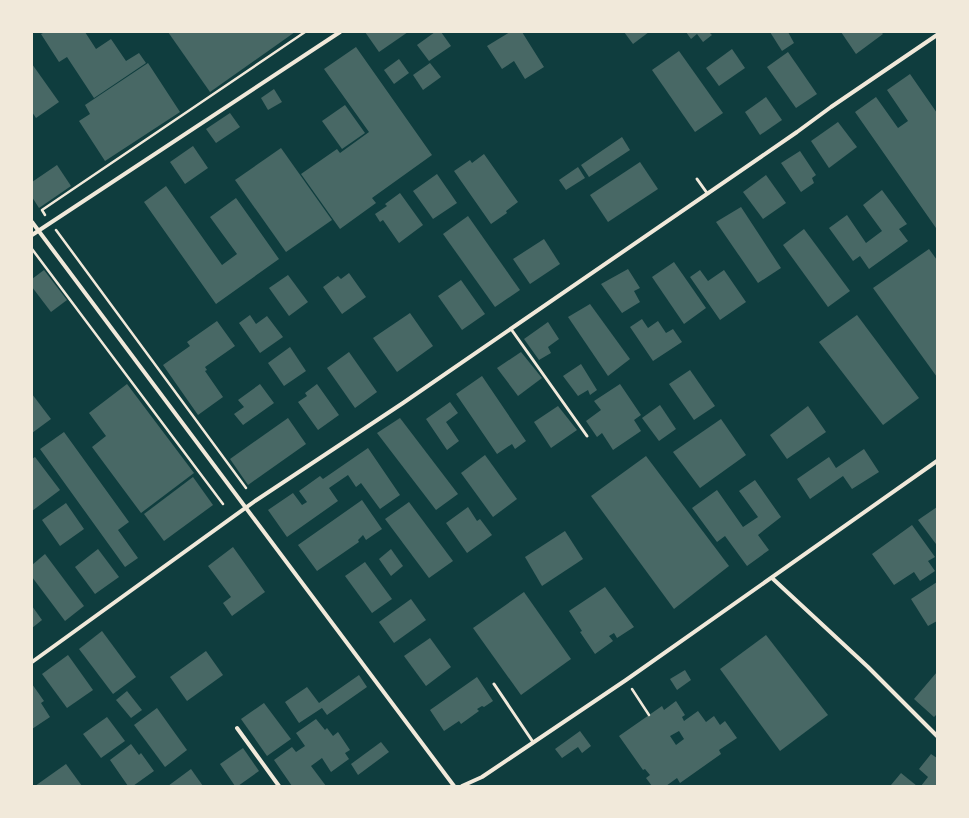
<svg xmlns="http://www.w3.org/2000/svg" width="969" height="818" font-family="Poppins,sans-serif">
<style>
.building{fill:#486865;fill-rule:evenodd}
.lines{fill:none;stroke-linecap:round;stroke-linejoin:round}
.path{stroke:#f1e9da;stroke-width:2.5}
.service{stroke:#f1e9da;stroke-width:3}
.minor{stroke:#f1e9da;stroke-width:4}
</style>
<rect width="100%" height="100%" fill="#0f3d3e"/>
<g class="building">
<polygon points="45,32 85,32 96,49 111,39 126,61 139,53 146,63 94,98 67,57 59,62 41,34"/>
<polygon points="168,32 295,32 210,92"/>
<polygon points="365,32 408,32 379,52"/>
<polygon points="435,32 441,32 451,46 429,61 417,45"/>
<polygon points="510,32 522,32 544,67 525,79 514,61 502,69 487,46"/>
<polygon points="624,32 649,32 633,44"/>
<polygon points="686,32 709,32 712,35 703,42 697,34 691,39"/>
<polygon points="770,32 788,32 794,43 782,51"/>
<polygon points="841,32 881,32 883,34 856,54"/>
<polygon points="356,47 432,155 372,198 376,203 340,229 301,174 337,149 340,153 369,132 324,69"/>
<polygon points="732,49 745,68 719,86 706,68"/>
<polygon points="679,51 723,113 695,132 652,70"/>
<polygon points="788,52 817,94 796,108 767,67"/>
<polygon points="399,59 409,73 394,84 384,70"/>
<polygon points="148,63 180,112 105,161 79,121 90,114 85,105"/>
<polygon points="430,63 441,77 423,90 413,75"/>
<polygon points="32,64 59,102 36,118 32,112"/>
<polygon points="910,74 937,113 937,228 936,228 855,112 876,97 898,128 908,121 887,90"/>
<polygon points="274,89 282,102 268,110 261,98"/>
<polygon points="766,97 782,120 760,135 745,112"/>
<polygon points="345,105 365,133 342,149 322,121"/>
<polygon points="230,113 240,127 216,143 206,129"/>
<polygon points="838,122 857,147 829,168 811,141"/>
<polygon points="622,137 630,150 589,177 581,165"/>
<polygon points="193,146 208,168 185,184 170,162"/>
<polygon points="281,148 332,220 286,252 235,180"/>
<polygon points="800,151 816,175 812,178 814,183 801,192 781,163"/>
<polygon points="484,154 518,202 506,211 507,213 491,224 454,171 470,160 472,163"/>
<polygon points="640,162 658,189 608,222 590,195"/>
<polygon points="57,165 71,186 39,208 32,197 32,182"/>
<polygon points="578,167 585,178 566,190 559,180"/>
<polygon points="437,174 457,203 433,219 413,191"/>
<polygon points="766,175 786,203 763,219 743,192"/>
<polygon points="166,186 222,265 237,254 210,217 236,198 279,259 216,304 144,202"/>
<polygon points="882,190 907,224 899,229 908,241 869,269 860,256 853,261 829,228 847,215 866,243 882,231 863,205"/>
<polygon points="400,193 423,225 399,243 383,220 380,222 375,214 387,206 385,204"/>
<polygon points="741,207 781,268 758,283 716,222"/>
<polygon points="468,216 520,290 495,307 443,234"/>
<polygon points="804,229 850,291 828,307 783,245"/>
<polygon points="544,239 560,264 530,284 513,259"/>
<polygon points="929,249 937,260 937,377 873,288"/>
<polygon points="674,262 706,308 684,324 652,277"/>
<polygon points="628,269 640,288 634,291 640,302 622,313 601,284"/>
<polygon points="44,270 67,300 51,312 32,287 32,279"/>
<polygon points="700,270 708,281 724,270 746,302 720,320 690,277"/>
<polygon points="349,273 366,297 342,314 323,287 338,276 341,279"/>
<polygon points="288,275 308,302 289,316 269,288"/>
<polygon points="461,280 485,314 462,330 438,296"/>
<polygon points="590,304 630,359 608,376 568,317"/>
<polygon points="410,313 433,346 397,372 373,338"/>
<polygon points="250,315 256,324 267,316 283,337 260,353 239,323"/>
<polygon points="857,315 919,398 883,425 819,342"/>
<polygon points="642,319 648,328 658,321 666,333 673,329 682,342 653,361 630,327"/>
<polygon points="217,321 235,346 205,367 207,370 205,371 223,397 198,415 163,365 190,346 187,342"/>
<polygon points="548,322 559,339 548,347 551,353 539,360 524,339"/>
<polygon points="290,347 306,371 284,386 268,363"/>
<polygon points="349,352 377,392 355,408 327,368"/>
<polygon points="521,352 542,378 518,396 497,368"/>
<polygon points="581,364 597,390 590,395 588,390 578,396 563,376"/>
<polygon points="690,370 715,406 694,420 669,384"/>
<polygon points="482,376 526,441 515,449 512,444 497,454 456,394"/>
<polygon points="127,384 194,473 141,513 92,447 106,436 89,413"/>
<polygon points="260,384 274,403 243,425 234,414 244,407 238,400"/>
<polygon points="317,384 339,415 318,430 298,402 307,396 305,393"/>
<polygon points="620,384 641,415 634,420 641,431 613,450 602,433 597,437 586,421 601,410 594,401"/>
<polygon points="32,394 51,419 32,433"/>
<polygon points="450,402 458,413 446,422 459,441 447,450 426,419"/>
<polygon points="660,405 676,429 659,441 642,418"/>
<polygon points="558,406 577,430 551,448 534,422"/>
<polygon points="808,406 826,432 787,459 770,435"/>
<polygon points="288,418 306,444 248,485 230,459"/>
<polygon points="400,418 458,494 436,510 377,433"/>
<polygon points="721,419 746,455 700,488 673,452"/>
<polygon points="64,432 129,522 118,530 138,558 125,567 40,449"/>
<polygon points="368,448 400,495 380,509 361,483 356,487 348,475 329,488 338,501 287,537 268,510 293,493 302,505 307,502 299,491 320,476 323,479"/>
<polygon points="864,449 879,472 852,489 843,476 810,499 797,479 829,457 836,468"/>
<polygon points="485,455 517,499 493,517 461,473"/>
<polygon points="646,456 729,566 674,609 591,496"/>
<polygon points="35,457 60,490 32,511 32,459"/>
<polygon points="193,477 213,505 164,541 144,514"/>
<polygon points="755,480 781,517 758,535 769,550 747,566 725,536 717,542 692,508 717,490 743,527 758,517 739,491"/>
<polygon points="362,500 382,529 366,540 363,535 358,540 359,542 317,571 298,545"/>
<polygon points="409,502 453,561 429,578 385,519"/>
<polygon points="66,503 84,529 60,546 42,520"/>
<polygon points="468,507 477,521 480,519 492,535 467,553 446,523"/>
<polygon points="937,507 937,543 936,544 918,520"/>
<polygon points="912,525 935,557 928,561 935,571 920,581 914,572 894,585 872,554"/>
<polygon points="565,531 583,559 542,586 525,557"/>
<polygon points="233,547 265,592 232,616 223,603 231,597 208,566"/>
<polygon points="98,549 119,577 95,594 75,567"/>
<polygon points="391,549 403,566 391,576 379,559"/>
<polygon points="45,554 84,606 65,621 32,577 32,565"/>
<polygon points="365,562 392,599 372,613 345,576"/>
<polygon points="937,582 937,621 928,626 911,599"/>
<polygon points="605,587 634,627 617,638 614,633 609,636 613,641 595,654 580,632 582,631 569,611"/>
<polygon points="524,592 571,659 521,695 473,628"/>
<polygon points="411,599 426,620 394,643 379,622"/>
<polygon points="32,606 42,620 32,628"/>
<polygon points="102,631 136,677 113,694 79,649"/>
<polygon points="766,635 828,715 780,751 720,669"/>
<polygon points="430,638 451,667 426,686 404,656"/>
<polygon points="206,651 223,675 187,701 170,677"/>
<polygon points="68,655 93,690 67,708 42,674"/>
<polygon points="685,670 691,680 677,690 670,679"/>
<polygon points="937,672 937,714 934,717 914,699"/>
<polygon points="359,675 367,687 327,715 322,708 299,723 285,702 307,687 319,703"/>
<polygon points="477,677 493,701 484,707 482,706 477,709 479,711 461,724 459,721 444,731 430,710"/>
<polygon points="32,684 44,701 41,703 50,717 32,729"/>
<polygon points="127,691 142,710 131,718 116,700"/>
<path d="M676,701l9,14 -3,2 2,4 14,-10 8,11 8,-6 6,9 5,-4 12,17 -18,12 2,4 -41,29 -3,-5 -11,8h-14l-6,-8 4,-3 -5,-6 -2,1 -24,-34 43,-30 2,4zM679,731l5,8 -8,6 -6,-9z"/>
<polygon points="264,703 291,739 267,756 241,719"/>
<polygon points="157,708 187,750 165,767 134,725"/>
<polygon points="107,717 125,741 101,758 83,734"/>
<polygon points="316,719 325,730 327,728 333,736 338,732 350,750 345,753 349,759 331,772 322,758 311,766 326,786 292,786 274,760 292,747 296,752 305,746 296,733"/>
<polygon points="580,731 591,746 582,753 578,747 562,758 555,749"/>
<polygon points="381,742 389,752 358,775 351,764"/>
<polygon points="131,744 139,755 141,753 154,771 133,786 128,786 110,760"/>
<polygon points="243,748 259,771 238,786 235,786 220,764"/>
<polygon points="931,754 937,758 937,786 921,786 928,777 919,769"/>
<polygon points="66,764 82,786 35,786"/>
<polygon points="191,769 203,786 168,786"/>
<polygon points="901,773 917,786 892,786 891,785"/>
</g>
<g class="lines">
<g class="path">
<polyline points="45,215 42,210 305,32"/>
<polyline points="56,230 246,488"/>
<polyline points="32,249 223,504"/>
<polyline points="632,689 649,715"/>
</g>
<g class="service">
<polyline points="697,179 707,193"/>
<polyline points="511,329 587,436"/>
<polyline points="494,684 533,742"/>
</g>
<g class="minor">
<polyline points="32,222 454,786"/>
<polyline points="32,235 340,32"/>
<polyline points="772,578 868,667 937,736"/>
<polyline points="32,662 255,501 403,403 797,132 831,107 937,35"/>
<polyline points="237,728 279,786"/>
<polyline points="462,786 482,777 626,680 937,461"/>
</g>
</g>
<rect width="969" height="818" fill="none" stroke="#f1e9da" stroke-width="66"/>
</svg>
